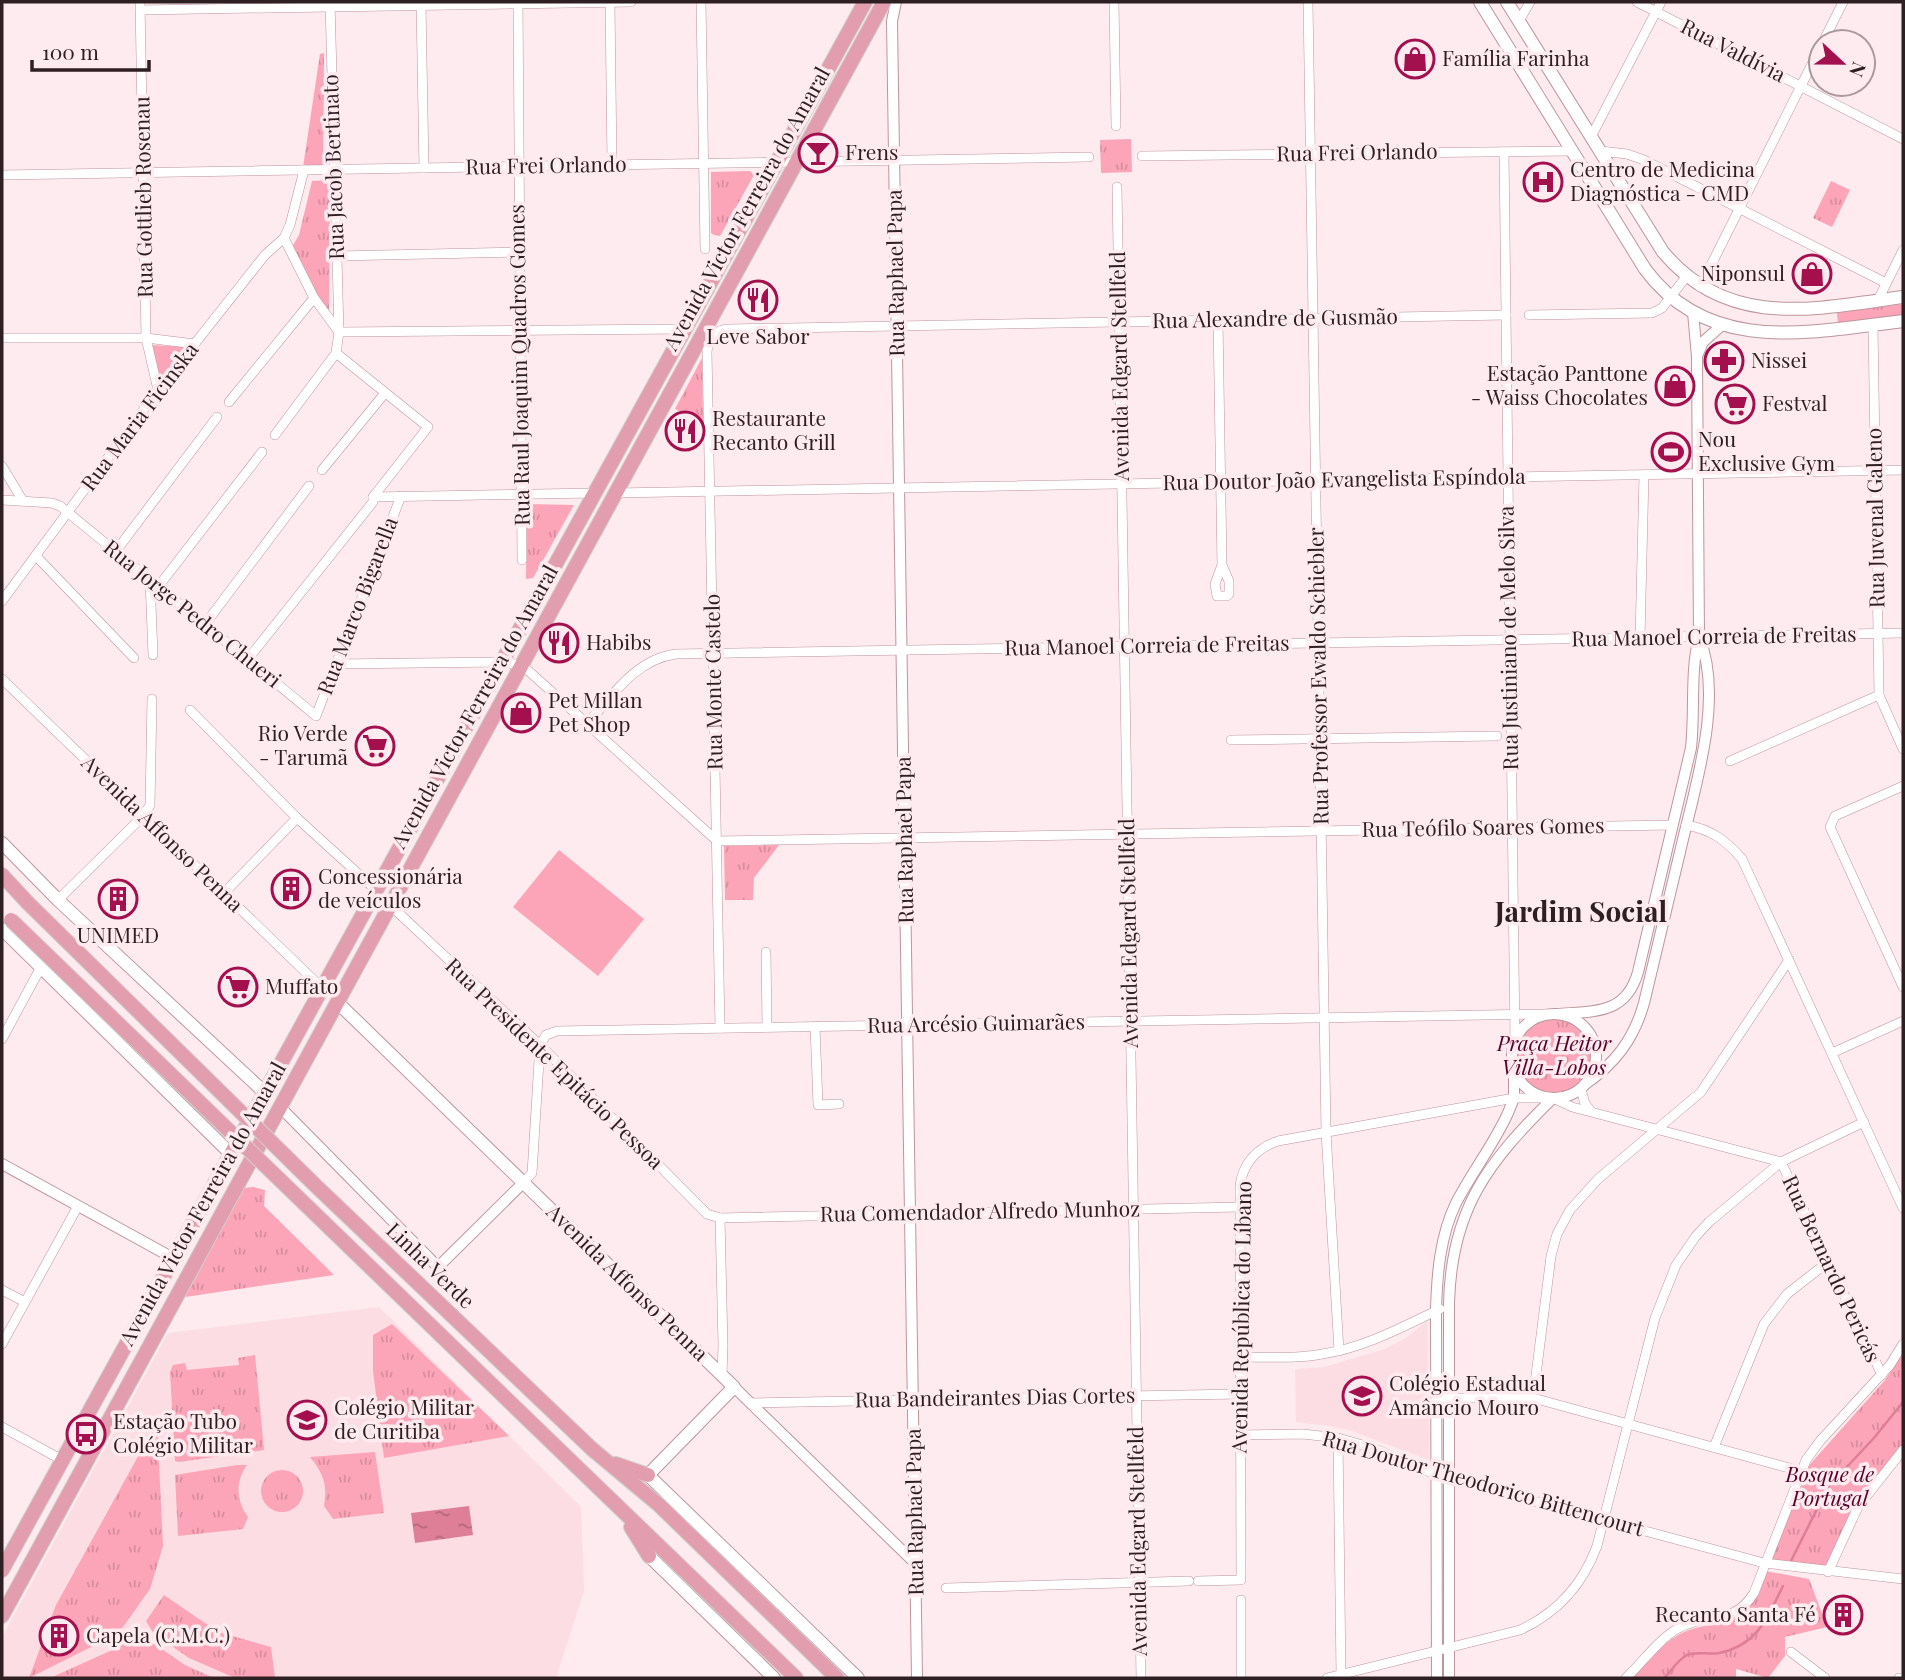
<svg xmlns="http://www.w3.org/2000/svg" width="1905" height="1680" font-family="'Playfair Display',serif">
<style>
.built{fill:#fcdde3}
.grass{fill:url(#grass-tufts)}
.pitch{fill:#fca4b8}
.water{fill:url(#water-ripples)}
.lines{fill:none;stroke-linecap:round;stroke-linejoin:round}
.stream{stroke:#df7f97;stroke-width:2.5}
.minor-casing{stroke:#bd959d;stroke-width:10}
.tertiary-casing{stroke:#bd959d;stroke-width:12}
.secondary-casing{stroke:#bd959d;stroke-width:14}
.trunk-casing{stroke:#d1cece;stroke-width:16}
.minor{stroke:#fff;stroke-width:9}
.tertiary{stroke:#fff;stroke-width:10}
.secondary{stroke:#fff;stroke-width:12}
.trunk{stroke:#e29eae;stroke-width:14}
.trunk-bridge-casing{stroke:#d1cece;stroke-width:16;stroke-linecap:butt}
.trunk-bridge{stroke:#e29eae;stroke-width:14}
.labels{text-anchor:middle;stroke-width:7;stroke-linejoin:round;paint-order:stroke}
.street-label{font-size:21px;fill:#2e1f22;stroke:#fdebef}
.poi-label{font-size:21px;fill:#2e1f22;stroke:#fdebef;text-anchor:start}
.park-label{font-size:21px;font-style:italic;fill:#5a0127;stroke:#fdebef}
.district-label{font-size:28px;font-weight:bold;fill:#2e1f22;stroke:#fdebef}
</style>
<defs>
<pattern id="grass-tufts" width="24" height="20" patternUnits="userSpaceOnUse" patternTransform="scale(1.75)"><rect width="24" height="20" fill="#fca4b8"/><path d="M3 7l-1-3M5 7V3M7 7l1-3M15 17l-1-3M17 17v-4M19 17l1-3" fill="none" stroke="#d88d9e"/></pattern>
<pattern id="water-ripples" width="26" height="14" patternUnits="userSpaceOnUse" patternTransform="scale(1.75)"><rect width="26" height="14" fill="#df7f97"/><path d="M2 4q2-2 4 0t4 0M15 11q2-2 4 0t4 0" fill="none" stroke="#b5677b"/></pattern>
</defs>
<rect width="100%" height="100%" fill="#fdebef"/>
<g class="built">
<polygon points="379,1307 581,1507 584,1591 556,1678 2,1678 2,1637 168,1333"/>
<polygon points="1427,1321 1429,1460 1349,1430 1330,1426 1296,1422 1295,1369 1324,1367 1385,1349 1406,1338"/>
</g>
<g class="grass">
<polygon points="324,53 323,167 303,167 320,54"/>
<polygon points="1131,139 1132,172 1101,173 1100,140"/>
<polygon points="750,171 754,175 720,236 714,235 711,233 711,172"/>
<polygon points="330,180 329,310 325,312 292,247 299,235 312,181"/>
<polygon points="1831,181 1850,190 1832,227 1813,218"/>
<polygon points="1903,304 1903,315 1838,324 1837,313"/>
<polygon points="151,345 186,347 161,380"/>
<polygon points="702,358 703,422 675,409"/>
<polygon points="527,504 574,505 533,578 526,579"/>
<polygon points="779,845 754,878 753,900 725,900 724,846"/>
<circle cx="1554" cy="1056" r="38"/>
<polygon points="253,1187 265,1190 264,1206 334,1275 185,1297 243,1188"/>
<polygon points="392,1324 509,1436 384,1458 373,1371 373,1335"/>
<polygon points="1903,1353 1903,1445 1857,1500 1825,1569 1769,1559 1804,1471 1885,1380"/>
<polygon points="255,1355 264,1450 179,1462 175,1461 170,1372 173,1365 185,1363 187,1370 239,1365 238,1358"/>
<polygon points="157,1422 163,1546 150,1589 123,1627 97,1644 29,1678 56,1605"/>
<path d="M375,1452l9,61 -51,6 -9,-13c4,-21 -1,-33 -14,-49z"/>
<path d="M237,1465h10c-12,17 -11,35 1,52l-5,12 -65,7 -3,-61z"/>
<circle cx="282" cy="1491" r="21"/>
<path d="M1765,1571l44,8 18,48 -42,10v19l-17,22 -32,-9v9h-104c15,-15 29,-34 48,-44 11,-6 24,-8 36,-10 29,-5 38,-28 49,-53z"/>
<polygon points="164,1595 218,1632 271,1647 275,1678 235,1678 189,1658 154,1634 146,1621"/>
<polygon points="137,1632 185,1665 214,1678 50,1678 110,1651"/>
</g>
<polygon class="pitch" points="559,850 644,919 598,976 513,907"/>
<polygon class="water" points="469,1506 473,1535 415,1543 411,1513"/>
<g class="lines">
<g class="stream">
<polyline points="1790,1563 1828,1487 1874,1438 1903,1402"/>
<path d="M1664,1678c8,-7 13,-18 23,-23 9,-4 22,0 32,-2 39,-8 48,-35 64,-67"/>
</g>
<defs>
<g id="minor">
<polyline points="140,2 146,338 158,390"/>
<polyline points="330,2 339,332 685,329"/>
<polyline points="518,2 522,560"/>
<polyline points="610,2 612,165"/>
<polyline points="701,2 705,249"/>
<polyline points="1114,2 1116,126"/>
<polyline points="1308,2 1326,1132 1339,1351"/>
<polyline points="1637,2 1903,139"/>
<polyline points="421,5 424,168"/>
<polyline points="141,10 631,2"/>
<polyline points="1519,21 1530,2"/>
<polyline points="1823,42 1843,2"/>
<polyline points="1591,137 1661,2"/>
<polyline points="1600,151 1627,154 1644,160 1886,283"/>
<polyline points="1504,152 1515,1041"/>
<polyline points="1142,156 1572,151"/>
<polyline points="2,175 1089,157"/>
<polyline points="1117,187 1141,1678"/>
<polyline points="337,256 519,252"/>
<polyline points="1700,287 1821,46"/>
<polyline points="1878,300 1903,250"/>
<polyline points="1529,315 1652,313 1662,308 1686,277"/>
<polyline points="1218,320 1222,565 1229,581 1229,594 1227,596 1217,596 1215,584 1222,565"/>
<polyline points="1873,325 1879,695 1903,749"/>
<polyline points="2,338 146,338 195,344"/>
<polyline points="229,402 314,298"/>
<polyline points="275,435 336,353"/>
<polyline points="2,466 23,501"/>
<polyline points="322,470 385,393"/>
<polyline points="616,493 1903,470"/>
<polyline points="373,497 594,493"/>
<path d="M2,500l50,3 8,3c85,70 171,139 256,210l85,-220"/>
<polyline points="116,551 217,417"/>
<polyline points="36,556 134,658"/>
<polyline points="150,580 153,655"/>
<polyline points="158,587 262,452"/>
<polyline points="2,601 158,390 265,255 284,238"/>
<polyline points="206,623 309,486"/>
<polyline points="1640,638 1644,475"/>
<polyline points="248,659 373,502 373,497 428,427 336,353 339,332 314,298 284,238 290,225 304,170"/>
<polyline points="335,664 501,662 522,665 717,841 1672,825"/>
<polyline points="2,679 322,988"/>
<polyline points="190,710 297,818 376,890"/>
<path d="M587,724c25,-28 49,-65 89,-70l1227,-21"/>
<polyline points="1231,740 1497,736"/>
<polyline points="1730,761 1879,695"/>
<polyline points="1903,786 1835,816 1830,827 1903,987"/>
<path d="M1686,825c24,4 40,15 56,34l161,349"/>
<polyline points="223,894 297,818"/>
<polyline points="58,900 143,816 150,805 152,699"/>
<polyline points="390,905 540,1045 707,1214 720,1218 1240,1207"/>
<polyline points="766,952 767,1027"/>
<polyline points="815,1026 818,1105 839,1104"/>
<path d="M720,1028l-13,-676c1,-14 8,-22 22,-23l777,-14"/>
<polyline points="2,1039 41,967"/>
<polyline points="1832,1053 1903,1021"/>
<polyline points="1581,1089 1585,1104 1590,1110"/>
<polyline points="523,1183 532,1173 540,1045 546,1035 557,1031 1546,1014"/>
<polyline points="720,1218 723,1346 722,1375"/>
<polyline points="2,1290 25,1302"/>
<polyline points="2,1344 78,1206"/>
<path d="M1240,1357c28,0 56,2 82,-3 42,-6 80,-27 118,-45"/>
<polyline points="1535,1383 1551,1256 1557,1234 1570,1210 1598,1179 1701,1092 1789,960"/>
<polyline points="1437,1398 1533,1398 1800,1471"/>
<polyline points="750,1403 1240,1394"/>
<polyline points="2,1427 62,1460"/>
<polyline points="1240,1435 1303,1434 1338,1438 1373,1448 1437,1475 1764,1563 1903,1579"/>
<polyline points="1338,1438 1341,1675"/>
<polyline points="1714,1447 1764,1324 1787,1294 1828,1262"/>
<polyline points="1828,1572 1858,1507 1903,1450"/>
<path d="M1198,1581l43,-1 -1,-394c3,-23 17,-38 38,-45l236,-43h39l19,9 209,55 101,213"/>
<polyline points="946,1588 1189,1581"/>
<polyline points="1241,1600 1241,1678"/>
<polyline points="1791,1652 1825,1678"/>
<path d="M1327,1678l193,-48c37,-17 63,-46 77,-84l58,-228 21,-53 20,-29 13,-14 72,-60 83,-40"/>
<path d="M1626,1678c17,-16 31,-37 51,-49 29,-17 56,-2 77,-36l52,-133 14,-19 70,-76 13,-21"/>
<polyline points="1899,1678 1903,1678"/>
</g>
<g id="tertiary">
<polyline points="896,2 892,21 917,1678"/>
<polyline points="1698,354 1703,342 1722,325"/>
<path d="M1557,1014c37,-3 69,1 81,-42l53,-224c4,-36 -1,-78 8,-111l-2,-280 -4,-45"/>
<circle cx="1554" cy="1056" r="42"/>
<path d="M1584,1085c31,-21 50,-46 60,-82 12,-51 24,-101 36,-151 14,-62 45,-154 19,-215"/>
<polyline points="280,1107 438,1267 523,1183"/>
<polyline points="2,1164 173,1258"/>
<polyline points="734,1387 916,1564"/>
<path d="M1437,1678l-1,-368c1,-36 4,-74 20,-107 16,-31 38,-59 52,-90l6,-15v-29"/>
<path d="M1449,1678v-374c2,-95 39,-142 104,-206"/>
</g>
<g id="secondary">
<path d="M1480,2l165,267c64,87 166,63 258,52"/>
<path d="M1507,2l156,250c65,78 152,57 240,45"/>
<polyline points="2,843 58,900 264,1092"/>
<polyline points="2,929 231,1154"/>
<polyline points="337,1002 734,1387 648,1475 858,1678"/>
<polyline points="649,1556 774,1678"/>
</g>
<g id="trunk">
<polyline points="2,875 28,903"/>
<polyline points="592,1449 659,1505 837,1678"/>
<polyline points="616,1464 648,1475"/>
<polyline points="576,1466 796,1678"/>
<polyline points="631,1527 649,1556"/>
<polyline points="2,1570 865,2"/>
<polyline points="2,1616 884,2"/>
</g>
</defs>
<use href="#minor" class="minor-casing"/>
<use href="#tertiary" class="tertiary-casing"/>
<use href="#secondary" class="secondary-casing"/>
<use href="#trunk" class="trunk-casing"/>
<use href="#minor" class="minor"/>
<use href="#tertiary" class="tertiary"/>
<use href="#secondary" class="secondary"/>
<use href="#trunk" class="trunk"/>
<defs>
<g id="trunk-bridge">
<polyline points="28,903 316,1186 592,1449"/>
<polyline points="11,920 576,1466"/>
</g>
</defs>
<use href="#trunk-bridge" class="trunk-bridge-casing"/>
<use href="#trunk-bridge" class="trunk-bridge"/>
</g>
<defs>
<symbol id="shop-ring" viewBox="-11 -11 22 22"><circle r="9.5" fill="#fdebef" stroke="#a4104e" stroke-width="1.5"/><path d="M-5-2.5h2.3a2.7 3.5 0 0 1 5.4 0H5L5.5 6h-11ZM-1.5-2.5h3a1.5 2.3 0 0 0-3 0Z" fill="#a4104e"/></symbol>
<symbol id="bar-ring" viewBox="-11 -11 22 22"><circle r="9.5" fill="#fdebef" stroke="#a4104e" stroke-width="1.5"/><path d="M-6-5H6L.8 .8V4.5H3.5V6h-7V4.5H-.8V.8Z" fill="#a4104e"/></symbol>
<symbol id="hospital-ring" viewBox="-11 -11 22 22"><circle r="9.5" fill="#fdebef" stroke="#a4104e" stroke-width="1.5"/><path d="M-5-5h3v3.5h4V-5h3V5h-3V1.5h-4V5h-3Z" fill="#a4104e"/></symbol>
<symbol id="restaurant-ring" viewBox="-11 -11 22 22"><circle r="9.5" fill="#fdebef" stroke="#a4104e" stroke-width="1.5"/><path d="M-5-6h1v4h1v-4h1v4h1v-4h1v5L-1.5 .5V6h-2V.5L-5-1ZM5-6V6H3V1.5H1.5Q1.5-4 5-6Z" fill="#a4104e"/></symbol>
<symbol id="pharmacy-ring" viewBox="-11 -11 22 22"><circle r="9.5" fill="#fdebef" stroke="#a4104e" stroke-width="1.5"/><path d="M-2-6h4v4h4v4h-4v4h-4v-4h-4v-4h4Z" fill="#a4104e"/></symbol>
<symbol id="supermarket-ring" viewBox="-11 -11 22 22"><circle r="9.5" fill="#fdebef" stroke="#a4104e" stroke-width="1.5"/><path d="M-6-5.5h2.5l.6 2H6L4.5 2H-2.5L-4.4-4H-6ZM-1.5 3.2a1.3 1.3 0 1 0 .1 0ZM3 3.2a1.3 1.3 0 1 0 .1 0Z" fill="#a4104e"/></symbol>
<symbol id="stadium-ring" viewBox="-11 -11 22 22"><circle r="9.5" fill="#fdebef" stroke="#a4104e" stroke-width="1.5"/><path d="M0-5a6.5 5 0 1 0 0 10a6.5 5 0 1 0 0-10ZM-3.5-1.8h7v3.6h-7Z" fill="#a4104e"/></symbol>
<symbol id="building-ring" viewBox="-11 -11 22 22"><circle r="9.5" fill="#fdebef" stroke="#a4104e" stroke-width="1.5"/><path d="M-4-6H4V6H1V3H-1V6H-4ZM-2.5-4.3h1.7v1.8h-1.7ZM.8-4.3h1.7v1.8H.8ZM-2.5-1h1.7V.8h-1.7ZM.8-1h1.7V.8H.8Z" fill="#a4104e"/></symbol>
<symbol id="school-ring" viewBox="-11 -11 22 22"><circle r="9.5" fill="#fdebef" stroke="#a4104e" stroke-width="1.5"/><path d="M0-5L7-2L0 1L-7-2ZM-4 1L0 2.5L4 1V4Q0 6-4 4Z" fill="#a4104e"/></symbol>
<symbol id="bus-ring" viewBox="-11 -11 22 22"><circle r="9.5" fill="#fdebef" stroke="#a4104e" stroke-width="1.5"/><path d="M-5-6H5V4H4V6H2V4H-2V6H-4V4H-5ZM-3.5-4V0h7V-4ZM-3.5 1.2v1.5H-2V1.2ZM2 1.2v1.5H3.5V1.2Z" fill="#a4104e"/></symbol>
</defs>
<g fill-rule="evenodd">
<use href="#shop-ring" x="1393" y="37" width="44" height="44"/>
<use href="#bar-ring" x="796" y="131" width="44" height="44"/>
<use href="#hospital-ring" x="1521" y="160" width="44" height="44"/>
<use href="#shop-ring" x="1790" y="252" width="44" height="44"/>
<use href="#restaurant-ring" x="736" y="278" width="44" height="44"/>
<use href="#pharmacy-ring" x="1702" y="339" width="44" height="44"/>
<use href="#shop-ring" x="1653" y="364" width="44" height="44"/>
<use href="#supermarket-ring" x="1713" y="382" width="44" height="44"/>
<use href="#restaurant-ring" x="663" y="409" width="44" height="44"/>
<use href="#stadium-ring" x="1649" y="430" width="44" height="44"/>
<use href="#restaurant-ring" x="537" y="621" width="44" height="44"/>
<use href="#shop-ring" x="499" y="691" width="44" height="44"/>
<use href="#supermarket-ring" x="353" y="724" width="44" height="44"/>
<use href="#building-ring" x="269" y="867" width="44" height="44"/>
<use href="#building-ring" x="96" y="877" width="44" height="44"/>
<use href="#supermarket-ring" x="216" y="965" width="44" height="44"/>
<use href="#school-ring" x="1340" y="1374" width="44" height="44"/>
<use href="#school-ring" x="285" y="1398" width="44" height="44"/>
<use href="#bus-ring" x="64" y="1412" width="44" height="44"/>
<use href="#building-ring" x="1821" y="1593" width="44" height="44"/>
<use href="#building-ring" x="37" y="1614" width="44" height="44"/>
</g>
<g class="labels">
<g class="street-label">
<text transform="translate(1733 51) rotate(27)" y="7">Rua Valdívia</text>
<text transform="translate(1357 153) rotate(-1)" y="7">Rua Frei Orlando</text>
<text transform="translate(546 166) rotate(-1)" y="7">Rua Frei Orlando</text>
<text transform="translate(334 167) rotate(-92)" y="7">Rua Jacob Bertinato</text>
<text transform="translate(144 197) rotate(-91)" y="7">Rua Gottlieb Rosenau</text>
<text transform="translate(747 209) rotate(-61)" y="7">Avenida Victor Ferreira do Amaral</text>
<text transform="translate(896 273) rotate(-91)" y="7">Rua Raphael Papa</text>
<text transform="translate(1275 319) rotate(-1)" y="7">Rua Alexandre de Gusmão</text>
<text transform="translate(520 365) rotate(-91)" y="7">Rua Raul Joaquim Quadros Gomes</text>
<text transform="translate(1120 366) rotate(-91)" y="7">Avenida Edgard Stellfeld</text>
<text transform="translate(140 417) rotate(-53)" y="7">Rua Maria Ficinska</text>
<text transform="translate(1344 480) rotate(-1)" y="7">Rua Doutor João Evangelista Espíndola</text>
<text transform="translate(1876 518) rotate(-91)" y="7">Rua Juvenal Galeno</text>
<text transform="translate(358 606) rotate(-69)" y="7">Rua Marco Bigarella</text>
<text transform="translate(192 614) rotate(39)" y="7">Rua Jorge Pedro Chueri</text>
<text transform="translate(1714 637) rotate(-1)" y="7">Rua Manoel Correia de Freitas</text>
<text transform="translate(1509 638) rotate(-91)" y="7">Rua Justiniano de Melo Silva</text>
<text transform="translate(1147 646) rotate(-1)" y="7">Rua Manoel Correia de Freitas</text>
<text transform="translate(1319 676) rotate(-91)" y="7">Rua Professor Ewaldo Schiebler</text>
<text transform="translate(714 682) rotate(-91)" y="7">Rua Monte Castelo</text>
<text transform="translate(475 707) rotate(-61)" y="7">Avenida Victor Ferreira do Amaral</text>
<text transform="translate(1483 828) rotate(-1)" y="7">Rua Teófilo Soares Gomes</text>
<text transform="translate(162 834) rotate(44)" y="7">Avenida Affonso Penna</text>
<text transform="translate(905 840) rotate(-91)" y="7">Rua Raphael Papa</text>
<text transform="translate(1129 933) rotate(-91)" y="7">Avenida Edgard Stellfeld</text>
<text transform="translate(976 1024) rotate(-1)" y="7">Rua Arcésio Guimarães</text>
<text transform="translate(554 1064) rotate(44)" y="7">Rua Presidente Epitácio Pessoa</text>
<text transform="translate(203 1204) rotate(-61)" y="7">Avenida Victor Ferreira do Amaral</text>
<text transform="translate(980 1212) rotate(-1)" y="7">Rua Comendador Alfredo Munhoz</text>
<text transform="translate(430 1266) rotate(44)" y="7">Linha Verde</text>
<text transform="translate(1831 1269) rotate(65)" y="7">Rua Bernardo Pericás</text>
<text transform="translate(627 1283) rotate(44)" y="7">Avenida Affonso Penna</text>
<text transform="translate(1242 1317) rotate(-89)" y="7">Avenida República do Líbano</text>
<text transform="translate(995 1398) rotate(-1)" y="7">Rua Bandeirantes Dias Cortes</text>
<text transform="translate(1483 1484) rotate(16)" y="7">Rua Doutor Theodorico Bittencourt</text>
<text transform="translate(915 1512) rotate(-91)" y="7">Rua Raphael Papa</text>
<text transform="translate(1138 1541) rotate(-91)" y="7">Avenida Edgard Stellfeld</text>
</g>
<g class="poi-label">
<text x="1442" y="66">Família Farinha</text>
<text x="845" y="160">Frens</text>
<text x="1570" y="177">Centro de Medicina<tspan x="1570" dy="24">Diagnóstica - CMD</tspan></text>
<text x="1785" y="281" text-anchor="end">Niponsul</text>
<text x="758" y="344" text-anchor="middle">Leve Sabor</text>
<text x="1751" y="368">Nissei</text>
<text x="1648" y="381" text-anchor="end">Estação Panttone<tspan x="1648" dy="24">- Waiss Chocolates</tspan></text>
<text x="1762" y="411">Festval</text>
<text x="712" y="426">Restaurante<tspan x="712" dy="24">Recanto Grill</tspan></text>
<text x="1698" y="447">Nou<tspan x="1698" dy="24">Exclusive Gym</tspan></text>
<text x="586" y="650">Habibs</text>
<text x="548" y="708">Pet Millan<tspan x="548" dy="24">Pet Shop</tspan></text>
<text x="348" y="741" text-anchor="end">Rio Verde<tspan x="348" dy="24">- Tarumã</tspan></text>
<text x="318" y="884">Concessionária<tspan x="318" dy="24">de veículos</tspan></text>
<text x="118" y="943" text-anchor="middle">UNIMED</text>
<text x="265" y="994">Muffato</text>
<text x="1389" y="1391">Colégio Estadual<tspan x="1389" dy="24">Amâncio Mouro</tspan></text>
<text x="334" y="1415">Colégio Militar<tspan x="334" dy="24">de Curitiba</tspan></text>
<text x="113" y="1429">Estação Tubo<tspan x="113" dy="24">Colégio Militar</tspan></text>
<text x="1816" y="1622" text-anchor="end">Recanto Santa Fé</text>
<text x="86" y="1643">Capela (C.M.C.)</text>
</g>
<g class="park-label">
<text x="1554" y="1051">Praça Heitor<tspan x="1554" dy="24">Villa-Lobos</tspan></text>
<text x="1830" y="1482">Bosque de<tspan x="1830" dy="24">Portugal</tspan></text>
</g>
<g class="district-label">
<text x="1581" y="922">Jardim Social</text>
</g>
</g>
<rect width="1905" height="1680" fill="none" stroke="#2e1f22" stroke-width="7"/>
<g transform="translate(1842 63) rotate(112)"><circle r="33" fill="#fdebef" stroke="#aa999d" stroke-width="2"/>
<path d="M0-5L12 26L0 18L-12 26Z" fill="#a4104e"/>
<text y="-10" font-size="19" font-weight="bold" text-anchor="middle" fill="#2e1f22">N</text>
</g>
<path d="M32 60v10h117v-10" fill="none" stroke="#2e1f22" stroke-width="3.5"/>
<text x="42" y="60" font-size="21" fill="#2e1f22" stroke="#fdebef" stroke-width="5" paint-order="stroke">100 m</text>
</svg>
